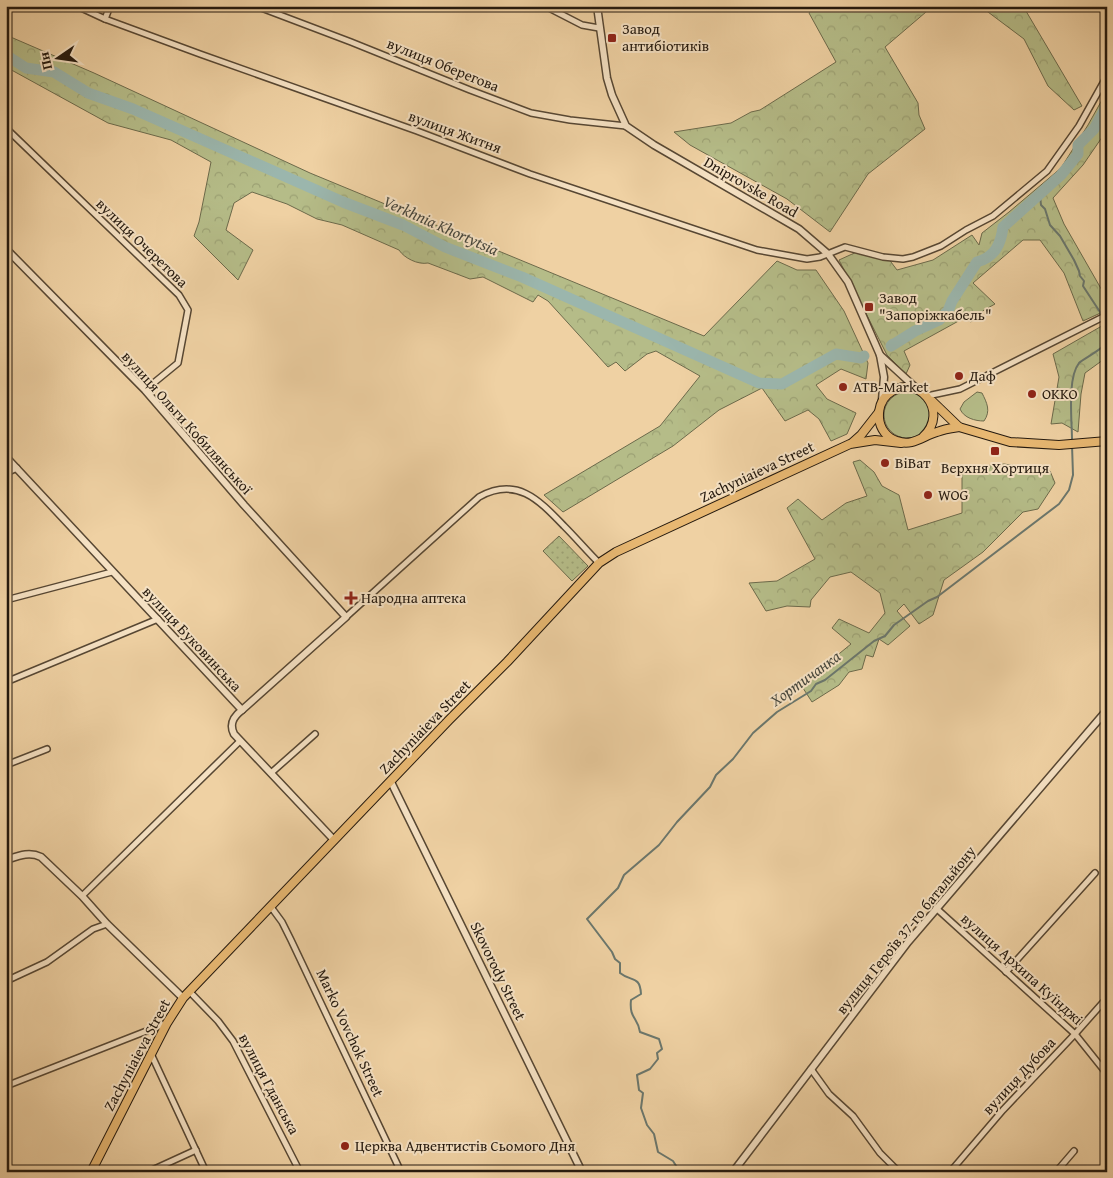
<svg xmlns="http://www.w3.org/2000/svg" width="1113" height="1178" font-family="'Gentium Book Plus',serif">
<style>
.grass{fill:#b5bc88;stroke:#6c6a4b}
.forest{fill:url(#forest-crowns);stroke:#6c6a4b}
.park{fill:url(#park-dots);stroke:#6c6a4b}
.lines{fill:none;stroke-linecap:round;stroke-linejoin:round}
.stream{stroke:#6b776d;stroke-width:2}
.river{stroke:#9bb6ad;stroke-width:11}
.minor-casing{stroke:#574733;stroke-width:8}
.tertiary-casing{stroke:#574733;stroke-width:9}
.primary-casing{stroke:#24190e;stroke-width:10}
.minor{stroke:#f5e1c3;stroke-width:5}
.tertiary{stroke:#f5e1c3;stroke-width:6}
.primary{stroke:#e8b872;stroke-width:8}
.poi-dot{fill:#8f2418;stroke:#f5e1c3;stroke-width:2}
.labels{text-anchor:middle;stroke-width:4;stroke-linejoin:round;paint-order:stroke}
.poi-label{font-size:15px;fill:#24190e;stroke:#f5e1c3;text-anchor:start}
.street-label{font-size:15px;fill:#24190e;stroke:#f5e1c3}
.water-label{font-size:16px;font-style:italic;fill:#48483e;stroke:#f5e1c3}
</style>
<defs>
<pattern id="forest-crowns" width="20" height="18" patternUnits="userSpaceOnUse" patternTransform="scale(1.25)"><rect width="20" height="18" fill="#b5bc88"/><path d="M2 6a3 3 0 1 1 6 0M12 15a3 3 0 1 1 6 0" fill="none" stroke="#9ca174"/></pattern>
<pattern id="park-dots" width="8" height="8" patternUnits="userSpaceOnUse" patternTransform="scale(1.25)"><rect width="8" height="8" fill="#b5bc88"/><path d="M2 2h.1M6 6h.1" fill="none" stroke="#9ca174" stroke-width="1.8" stroke-linecap="round"/></pattern>
</defs>
<rect width="100%" height="100%" fill="#efd1a3"/>
<filter id="stains"><feTurbulence type="fractalNoise" baseFrequency=".004" numOctaves="4"/><feColorMatrix values="0 0 0 0 .2 0 0 0 0 .09 0 0 0 0 .02 0 0 0 .5 -.17"/></filter>
<radialGradient id="worn" r=".72"><stop offset=".6" stop-color="#630" stop-opacity="0"/><stop offset="1" stop-color="#630" stop-opacity=".3"/></radialGradient>
<g class="grass">
<circle cx="907" cy="415" r="23"/>
<path d="M977,392l5,1c5,10 9,18 2,28 -9,0 -20,-3 -24,-12l4,-7z"/>
</g>
<g class="forest">
<polygon points="814,6 933,6 885,47 918,103 919,115 925,129 868,174 830,232 787,199 690,145 674,132 731,123 751,112 760,110 836,62 809,13"/>
<polygon points="980,6 1023,6 1082,106 1074,110 1048,86 1024,39"/>
<path d="M6,35l88,38 216,100 394,163 73,-75 20,9h19l28,41 24,52 -2,16 -25,-10 -25,16 11,14 29,14 -9,21 -16,7 -12,-22 -11,-9 -23,11 -23,-33 -43,22 -46,36 -110,66 -19,-17 116,-69 40,-50 -44,-25 -9,3 -22,17 -9,-9 -8,5 -60,-66 -10,-6 -5,7 -50,-25 -13,2 -42,-16c-10,2 -24,-5 -29,-13l-57,-25 -25,-6 -30,-15 -35,-12 -18,11 -8,27 27,20 -15,30 -44,-44 5,-14 12,-60 -40,-22 -63,-17 -102,-56z"/>
<polygon points="1107,91 1107,130 1083,165 1053,198 1064,224 1107,299 1107,310 1083,321 1064,273 1040,240 1023,240 973,283 995,304 984,310 971,322 964,318 904,351 910,365 906,374 887,355 839,260 861,250 888,258 897,270 933,260 972,235 979,245 982,233 1009,212 1061,168 1088,125"/>
<polygon points="1107,323 1107,357 1085,373 1081,394 1078,432 1062,423 1051,424 1059,377 1053,354"/>
<polygon points="860,460 874,472 882,486 899,495 908,530 962,513 962,468 1004,464 1050,471 1055,483 1038,509 1023,512 983,552 944,580 933,615 919,624 904,604 897,611 910,626 888,645 879,639 873,657 866,655 862,669 849,672 839,685 812,702 801,685 851,644 832,628 839,619 869,633 885,613 880,593 851,572 830,577 811,600 810,607 787,606 766,611 749,583 777,581 815,559 787,508 798,499 822,520 846,503 867,496 853,462"/>
</g>
<polygon class="park" points="559,536 588,566 572,581 543,551"/>
<g class="lines">
<g class="stream">
<path d="M1040,195l1,10 4,4 5,16 10,11 14,24 5,11 1,5 4,5 -1,5 17,26 5,17 -3,18c-5,5 -20,13 -23,16 -12,15 -7,58 -7,77"/>
<path d="M680,1172l-7,-11 -15,-9 -4,-18 -7,-9 -6,-17 2,-15 -4,-3 -2,-15 13,-6 8,-10 -1,-6 5,-4 -3,-10 -19,-7c-2,-15 -11,-13 -9,-32l10,-6c-1,-19 -10,-12 -21,-21v-10l-5,-4 -3,-7 -25,-33 31,-31 6,-13 35,-30 18,-23 33,-35 6,-12 17,-16 20,-26 24,-21 34,-21 5,-7 9,-4 49,-39 11,-5 9,-11 34,-24 9,-4 122,-93 10,-14 4,-15 -1,-30"/>
</g>
<g class="river">
<polyline points="6,55 26,68 54,72 88,93 133,109 343,202 403,225 445,247 522,277 759,383 782,384 836,354 861,358 864,356"/>
<path d="M893,344l-2,2 24,-15 24,-11 9,-9 4,-10 25,-39c18,-5 24,-18 26,-35l58,-52 17,-21v-9l16,-16 13,-24"/>
</g>
<defs>
<g id="minor">
<polyline points="77,6 105,19 200,54 417,131 530,174 757,250 807,259 820,257 845,247 883,257 903,259 913,257 941,246 966,230 993,216 1047,171 1079,126 1107,76"/>
<polyline points="256,6 351,42 470,90 531,113 570,120 626,126"/>
<polyline points="545,6 582,25 599,28"/>
<polyline points="105,19 110,6"/>
<polyline points="6,128 179,295 188,310 178,363 145,390"/>
<polyline points="927,396 960,389 1107,315"/>
<polyline points="6,473 17,468"/>
<polyline points="6,600 112,572"/>
<path d="M346,617l133,-120c38,-21 60,3 85,29 12,12 23,25 35,37"/>
<polyline points="6,682 158,619"/>
<polyline points="6,765 47,749"/>
<polyline points="271,773 315,734"/>
<polyline points="82,896 240,741"/>
<polyline points="271,907 282,922 291,940 401,1172"/>
<polyline points="936,908 1075,1034 1107,1074"/>
<polyline points="1006,972 1095,873"/>
<polyline points="6,981 47,962 93,929 107,924"/>
<polyline points="189,991 218,1021 233,1041 300,1172"/>
<polyline points="152,1056 206,1172"/>
<polyline points="811,1069 829,1094 853,1116 880,1153 899,1172"/>
<polyline points="6,1086 167,1023"/>
<polyline points="148,1172 196,1150"/>
<polyline points="950,1172 1003,1110 1075,1034 1107,998"/>
<polyline points="1056,1172 1074,1151"/>
</g>
<g id="tertiary">
<polyline points="597,6 607,78 612,95 626,126 654,145 799,229 828,254 848,282 880,355 884,377 882,400"/>
<polyline points="6,249 145,390 244,505 346,617 242,710"/>
<polyline points="880,355 916,388"/>
<path d="M6,457l236,253c-9,7 -13,14 -8,24l100,106"/>
<polyline points="391,782 582,1172"/>
<path d="M6,860c12,-4 23,-9 35,-3l41,39 25,28 76,74"/>
<polyline points="733,1172 908,942 1107,710"/>
</g>
<g id="primary">
<polyline points="932,401 959,427 1010,442 1059,445 1107,441"/>
<path d="M923,437c28,-26 -6,-66 -35,-43 -7,6 -10,16 -9,24 1,11 8,20 18,23 15,6 26,-5 40,-9 7,-3 15,-4 22,-5"/>
<polyline points="852,443 861,435 879,412"/>
<polyline points="91,1172 167,1023 183,998 449,720 507,662 599,563 616,552 850,444 875,440 901,443"/>
</g>
</defs>
<use href="#minor" class="minor-casing"/>
<use href="#tertiary" class="tertiary-casing"/>
<use href="#primary" class="primary-casing"/>
<use href="#minor" class="minor"/>
<use href="#tertiary" class="tertiary"/>
<use href="#primary" class="primary"/>
</g>
<g class="poi-dot">
<rect x="607" y="33" width="10" height="10" rx="2.5"/>
<rect x="864" y="302" width="10" height="10" rx="2.5"/>
<circle cx="959" cy="376" r="5"/>
<circle cx="843" cy="387" r="5"/>
<circle cx="1032" cy="394" r="5"/>
<rect x="990" y="446" width="10" height="10" rx="2.5"/>
<circle cx="885" cy="463" r="5"/>
<circle cx="928" cy="495" r="5"/>
<path d="M348.5 590.5h5v5h5v5h-5v5h-5v-5h-5v-5h5z"/>
<circle cx="345" cy="1146" r="5"/>
</g>
<g class="labels">
<g class="poi-label">
<text x="622" y="34">Завод<tspan x="622" dy="17">антибіотиків</tspan></text>
<text x="879" y="303">Завод<tspan x="879" dy="17">"Запоріжкабель"</tspan></text>
<text x="969" y="381">Даф</text>
<text x="853" y="392">ATB-Market</text>
<text x="1042" y="399">OKKO</text>
<text x="895" y="468">ВіВат</text>
<text x="995" y="473" text-anchor="middle">Верхня Хортиця</text>
<text x="938" y="500">WOG</text>
<text x="361" y="603">Народна аптека</text>
<text x="355" y="1151">Церква Адвентистів Сьомого Дня</text>
</g>
<g class="street-label">
<text transform="translate(443 65) rotate(22)" y="5">вулиця Оберегова</text>
<text transform="translate(455 132) rotate(20)" y="5">вулиця Житня</text>
<text transform="translate(751 187) rotate(30)" y="5">Dniprovske Road</text>
<text transform="translate(142 243) rotate(44)" y="5">вулиця Очеретова</text>
<text transform="translate(187 423) rotate(48)" y="5">вулиця Ольги Кобилянської</text>
<text transform="translate(757 472) rotate(-25)" y="5">Zachyniaieva Street</text>
<text transform="translate(192 639) rotate(47)" y="5">вулиця Буковинська</text>
<text transform="translate(425 727) rotate(-46)" y="5">Zachyniaieva Street</text>
<text transform="translate(906 930) rotate(-51)" y="5">вулиця Героїв 37-го батальйону</text>
<text transform="translate(1022 969) rotate(42)" y="5">вулиця Архипа Куїнджі</text>
<text transform="translate(498 971) rotate(64)" y="5">Skovorody Street</text>
<text transform="translate(350 1033) rotate(65)" y="5">Marko Vovchok Street</text>
<text transform="translate(137 1055) rotate(-62)" y="5">Zachyniaieva Street</text>
<text transform="translate(1019 1076) rotate(-47)" y="5">вулиця Дубова</text>
<text transform="translate(269 1084) rotate(62)" y="5">вулиця Гданська</text>
</g>
<g class="water-label">
<text transform="translate(441 225) rotate(24)" y="6">Verkhnia Khortytsia</text>
<text transform="translate(805 678) rotate(-36)" y="6">Хортичанка</text>
</g>
</g>
<rect width="1113" height="1178" fill="none" stroke="#efd1a3" stroke-width="25"/>
<rect x="8" y="8" width="1098" height="1163" fill="none" stroke="#24190e" stroke-width="2.5"/>
<rect x="12" y="12" width="1088" height="1153" fill="none" stroke="#24190e"/>
<g transform="translate(58 58) rotate(257)" stroke="#f5e1c3" stroke-width="4" paint-order="stroke">
<path d="M0-4L9 19L0 12L-9 19Z" fill="#24190e"/>
<text y="-8" font-size="14" font-weight="bold" text-anchor="middle" fill="#24190e">Пн</text>
</g>
<rect width="100%" height="100%" filter="url(#stains)"/>
<rect width="100%" height="100%" fill="url(#worn)"/>
</svg>
